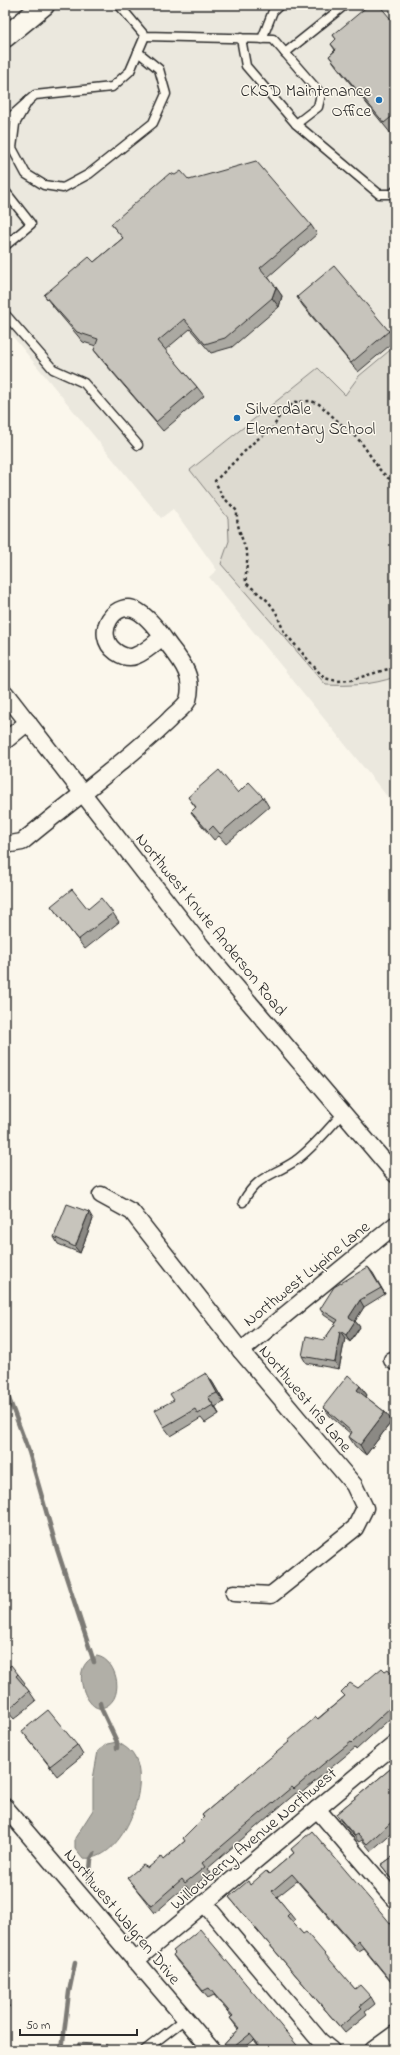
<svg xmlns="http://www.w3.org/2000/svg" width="400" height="2055" font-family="'Indie Flower',sans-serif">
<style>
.built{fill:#ebe8de}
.green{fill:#dddad0;stroke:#84827e}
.water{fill:#b1afa7;stroke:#7b7a75}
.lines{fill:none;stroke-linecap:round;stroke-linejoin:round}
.stream{stroke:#7b7a75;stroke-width:4.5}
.service-casing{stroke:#2b2b2b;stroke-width:11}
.minor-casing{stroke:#2b2b2b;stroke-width:19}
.tertiary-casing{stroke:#2b2b2b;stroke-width:23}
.path{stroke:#2b2b2b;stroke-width:2.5;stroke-dasharray:3 3;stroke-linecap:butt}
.service{stroke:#fbf7ec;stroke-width:8}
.minor{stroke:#fbf7ec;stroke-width:16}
.tertiary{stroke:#fbf7ec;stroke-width:20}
.wall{fill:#aba9a2;stroke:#2b2b2b}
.shaded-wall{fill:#8b8984;stroke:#2b2b2b}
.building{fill:#c7c4bc;stroke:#2b2b2b}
.poi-dot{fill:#1f6fb2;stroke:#fbf7ec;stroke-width:1.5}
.labels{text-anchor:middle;stroke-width:3;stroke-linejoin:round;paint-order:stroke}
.poi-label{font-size:17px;fill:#2b2b2b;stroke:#fbf7ec;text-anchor:end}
.street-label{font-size:17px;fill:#2b2b2b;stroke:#fbf7ec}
</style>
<rect width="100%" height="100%" fill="#fbf7ec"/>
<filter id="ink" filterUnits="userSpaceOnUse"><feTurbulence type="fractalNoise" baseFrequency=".025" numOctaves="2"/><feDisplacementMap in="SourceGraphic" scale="8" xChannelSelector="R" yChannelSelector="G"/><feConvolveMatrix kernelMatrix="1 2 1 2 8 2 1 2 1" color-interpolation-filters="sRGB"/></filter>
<g filter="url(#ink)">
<polygon class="built" points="44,5 395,5 395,806 209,577 217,570 173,509 161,518 5,327 5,37"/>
<path class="green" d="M395,346v331c-23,8 -45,9 -69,8l-105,-121 8,-23 -1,-23 -38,-48 128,-102 27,27 14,-19z"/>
<g class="water">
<path d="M97,1656c22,4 29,47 4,52 -14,3 -34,-43 -4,-52z"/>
<path d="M117,1742c7,4 14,8 18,16 16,30 -14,106 -52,100l-8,-10v-10l18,-28v-31l5,-28 9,-7z"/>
</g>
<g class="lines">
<g class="stream">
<polyline points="5,1388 29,1452 57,1549 94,1662"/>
<polyline points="100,1703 101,1708 117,1742 117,1748"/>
<polyline points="89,1882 91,1859 94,1854"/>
<polyline points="62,2050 69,1992 75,1963"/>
</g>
<defs>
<g id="service">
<polyline points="119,5 145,36 273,39 321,94 318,107 296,124 246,66 241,38"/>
<polyline points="262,39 273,11 280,5"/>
<polyline points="285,53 345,5"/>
<polyline points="28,101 15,124 12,148 26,174 44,185 63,188 89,174 153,123 166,94 159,69 138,52"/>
<polyline points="5,122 35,95 112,87 130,71 145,36"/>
<polyline points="296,124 379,194 392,194 395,191"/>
<polyline points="5,191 31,224 5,246"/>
<polyline points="5,314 53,369 84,383 138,445"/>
<path d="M243,1202c14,-27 30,-26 52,-41 18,-13 33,-32 48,-48"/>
<polyline points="145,2050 185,2019"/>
</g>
<g id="minor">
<polyline points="5,693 202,947 395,1174"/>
<polyline points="5,741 28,722"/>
<path d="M5,845l17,-3c49,-41 101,-78 147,-122 5,-6 16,-13 19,-20 6,-21 -4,-36 -17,-52 -9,-12 -19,-28 -32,-36 -23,-16 -48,22 -23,40 6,4 12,7 19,4 11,-4 19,-12 27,-19"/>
<polyline points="101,1195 132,1212 241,1351 354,1485 365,1508 355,1528 271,1595 234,1593"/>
<polyline points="241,1351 395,1225"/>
<polyline points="392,1360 395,1362"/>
<polyline points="5,1807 212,2050"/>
<polyline points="317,1809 395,1900"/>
<polyline points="204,1903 320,2041 331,2050"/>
<polyline points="135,1961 395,1744"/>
<polyline points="373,2050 395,2034"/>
</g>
<polyline id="tertiary" points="5,37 44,5"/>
</defs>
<use href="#service" class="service-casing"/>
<use href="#minor" class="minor-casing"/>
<use href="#tertiary" class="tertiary-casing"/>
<path class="path" d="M395,482l-7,-4 -8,-8 -19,-28 -42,-38 -8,-3 -16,1 -15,13 -7,13 -18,13 -40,40 7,15 15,15c-1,16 6,28 10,43 1,7 -2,21 -1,29l22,18 8,11 8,20 40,46 13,3 14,-1 44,-13"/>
<use href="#service" class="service"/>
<use href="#minor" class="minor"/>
<use href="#tertiary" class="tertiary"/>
</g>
<g class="wall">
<polygon points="395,24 395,133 392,135 337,67 329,56 335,50 331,44 336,39 333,35"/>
<polygon points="189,180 311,225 317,234 268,277 282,296 279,307 232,347 211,353 190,329 165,350 197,387 204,396 163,431 101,359 94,350 96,346 83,342 51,304 44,295 94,262 123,238 111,224"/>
<polygon points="297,297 389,331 395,341 358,372 303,306"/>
<polygon points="238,793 263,797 269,807 226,844 219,836 214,840 198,821 191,812 196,808 188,797"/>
<polygon points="51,906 88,909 113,913 119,922 85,949 58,915"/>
<polygon points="93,1219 80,1253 58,1244 54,1237"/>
<polygon points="368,1267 385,1294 364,1307 355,1321 360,1327 350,1342 345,1338 339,1369 306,1363 302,1356 324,1340 336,1323 324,1315 320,1309"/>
<polygon points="206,1373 213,1383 224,1402 215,1407 219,1414 205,1423 201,1418 171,1436 164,1427 174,1400"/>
<polygon points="360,1386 367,1395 366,1397 385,1412 392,1421 366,1455 355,1446 349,1437 351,1434 330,1416 323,1407"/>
<polygon points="5,1670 18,1674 25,1683 24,1685 29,1691 36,1701 14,1719 7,1711 5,1713"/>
<polygon points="385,1671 395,1674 395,1714 356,1750 355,1748 327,1771 298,1796 296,1793 207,1869 210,1873 190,1890 186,1886 155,1913 132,1884 127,1878 148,1868 163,1860 185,1841 204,1818 202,1815 345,1696 341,1692 358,1688"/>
<polygon points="22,1731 77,1745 83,1755 57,1776"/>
<polygon points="395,1765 395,1830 371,1851 362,1840 359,1842 341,1821 336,1814"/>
<polygon points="291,1849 395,1929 395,1987 363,1948 358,1951 297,1881 277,1897 295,1920 292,1922 303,1934 355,1989 371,1997 375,2004 365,2012 367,2015 345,2033 234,1903 229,1897 269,1874 294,1853"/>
<polygon points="395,1855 395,1883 381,1865"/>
<polygon points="173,1955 301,2050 262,2050 254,2040 242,2050 223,2050 221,2048 238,2029 230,2018 232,2017 214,1995 208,1998 177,1961"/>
<polygon points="5,1988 9,2007 5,2008"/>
</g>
<g class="shaded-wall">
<polygon points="276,287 282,296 279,307 272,298"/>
<polygon points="89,1212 93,1219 80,1253 75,1247"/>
<polygon points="368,1267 373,1273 385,1294 381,1288"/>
<polygon points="360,1300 364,1307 354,1323 349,1317"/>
<polygon points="355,1321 360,1327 350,1342 346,1335"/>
<polygon points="340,1331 345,1338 339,1369 335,1362"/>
<polygon points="206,1373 213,1383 224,1402 217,1393"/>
<polygon points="360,1386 367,1395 364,1399 357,1390"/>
<polygon points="208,1397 215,1407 219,1414 213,1405"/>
<polygon points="385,1412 392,1421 366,1455 360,1445"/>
<polygon points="5,1988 9,2007 5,2001"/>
</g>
<g class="building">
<polygon points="369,5 379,5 395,24 395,114 384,123 329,56 336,50 331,44 336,39 333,35"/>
<polygon points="256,161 311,225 260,268 276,287 272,298 225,338 205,344 184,319 158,341 197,387 156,422 94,350 98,339 77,332 44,295 89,257 94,262 123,238 111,224 170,173 175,175 181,171 189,180"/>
<polygon points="334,266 389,331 351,363 297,297"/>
<polygon points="219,770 238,793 249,782 263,797 220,834 213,826 208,831 191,812 196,807 188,797"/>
<polygon points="72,889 88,909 101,898 113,913 78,940 51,906"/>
<polygon points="67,1204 89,1212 75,1247 54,1237"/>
<polygon points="394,1264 395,1264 395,1290 392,1290"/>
<polygon points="368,1267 381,1288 360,1300 349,1317 355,1321 346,1335 340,1331 335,1362 302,1356 306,1336 324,1340 338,1320 320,1309 334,1287"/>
<polygon points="206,1373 217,1393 208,1397 213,1405 198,1414 195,1409 164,1427 155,1410 174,1400 170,1394"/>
<polygon points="348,1375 360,1386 357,1390 385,1412 360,1445 349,1437 352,1432 323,1407"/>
<polygon points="11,1665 18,1674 16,1676 29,1691 8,1710 5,1707 5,1670"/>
<polygon points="382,1668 385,1671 388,1669 392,1674 393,1672 395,1674 395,1707 393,1705 352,1743 351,1742 322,1765 294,1789 292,1787 255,1818 202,1863 205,1867 185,1883 182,1879 151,1906 127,1878 143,1865 148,1868 161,1857 163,1860 185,1841 183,1838 204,1817 202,1815 289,1742 288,1741 316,1717 318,1719 345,1696 341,1692 350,1683 358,1688"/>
<polygon points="48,1710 77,1745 50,1766 22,1731"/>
<polygon points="395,1765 395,1813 394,1814 395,1815 395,1819 367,1844 358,1834 355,1836 336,1814"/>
<polygon points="312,1831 386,1918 395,1929 395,1986 358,1941 354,1945 292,1874 272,1891 290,1913 287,1916 303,1934 306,1932 355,1989 360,1985 371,1997 360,2006 362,2008 340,2027 229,1897 248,1881 250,1885 266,1871 269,1874 294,1853 291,1849"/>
<polygon points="395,1855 395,1882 381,1865"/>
<polygon points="200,1929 301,2050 263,2050 250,2034 230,2050 224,2050 221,2048 239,2028 230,2018 233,2016 209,1988 203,1991 173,1955 175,1953 173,1951"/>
<polygon points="78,2043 107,2045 107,2047 112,2047 112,2050 78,2050"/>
<polygon points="395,2046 395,2050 391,2050"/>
</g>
</g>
<g class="poi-dot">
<circle cx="379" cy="100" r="4"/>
<circle cx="237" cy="418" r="4"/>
</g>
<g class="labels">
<g class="poi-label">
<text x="371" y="96">CKSD Maintenance<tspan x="371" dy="20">Office</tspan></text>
<text x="245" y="414" text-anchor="start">Silverdale<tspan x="245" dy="20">Elementary School</tspan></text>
</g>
<g class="street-label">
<text transform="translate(212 924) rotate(51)" y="6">Northwest Knute Anderson Road</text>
<text transform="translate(306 1273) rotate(-39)" y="6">Northwest Lupine Lane</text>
<text transform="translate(306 1398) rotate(50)" y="6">Northwest Iris Lane</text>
<text transform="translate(253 1838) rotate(-40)" y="6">Willowberry Avenue Northwest</text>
<text transform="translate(123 1916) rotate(50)" y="6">Northwest Walgren Drive</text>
</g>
</g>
<rect width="400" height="2055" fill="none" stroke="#fbf7ec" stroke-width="20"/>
<rect x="10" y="10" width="380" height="2035" fill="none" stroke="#2b2b2b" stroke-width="1.5" filter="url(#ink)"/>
<path d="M20 2029v6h117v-6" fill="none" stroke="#2b2b2b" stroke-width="2"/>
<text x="26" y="2029" font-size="12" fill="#2b2b2b" stroke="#fbf7ec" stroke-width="3" paint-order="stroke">50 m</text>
</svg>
